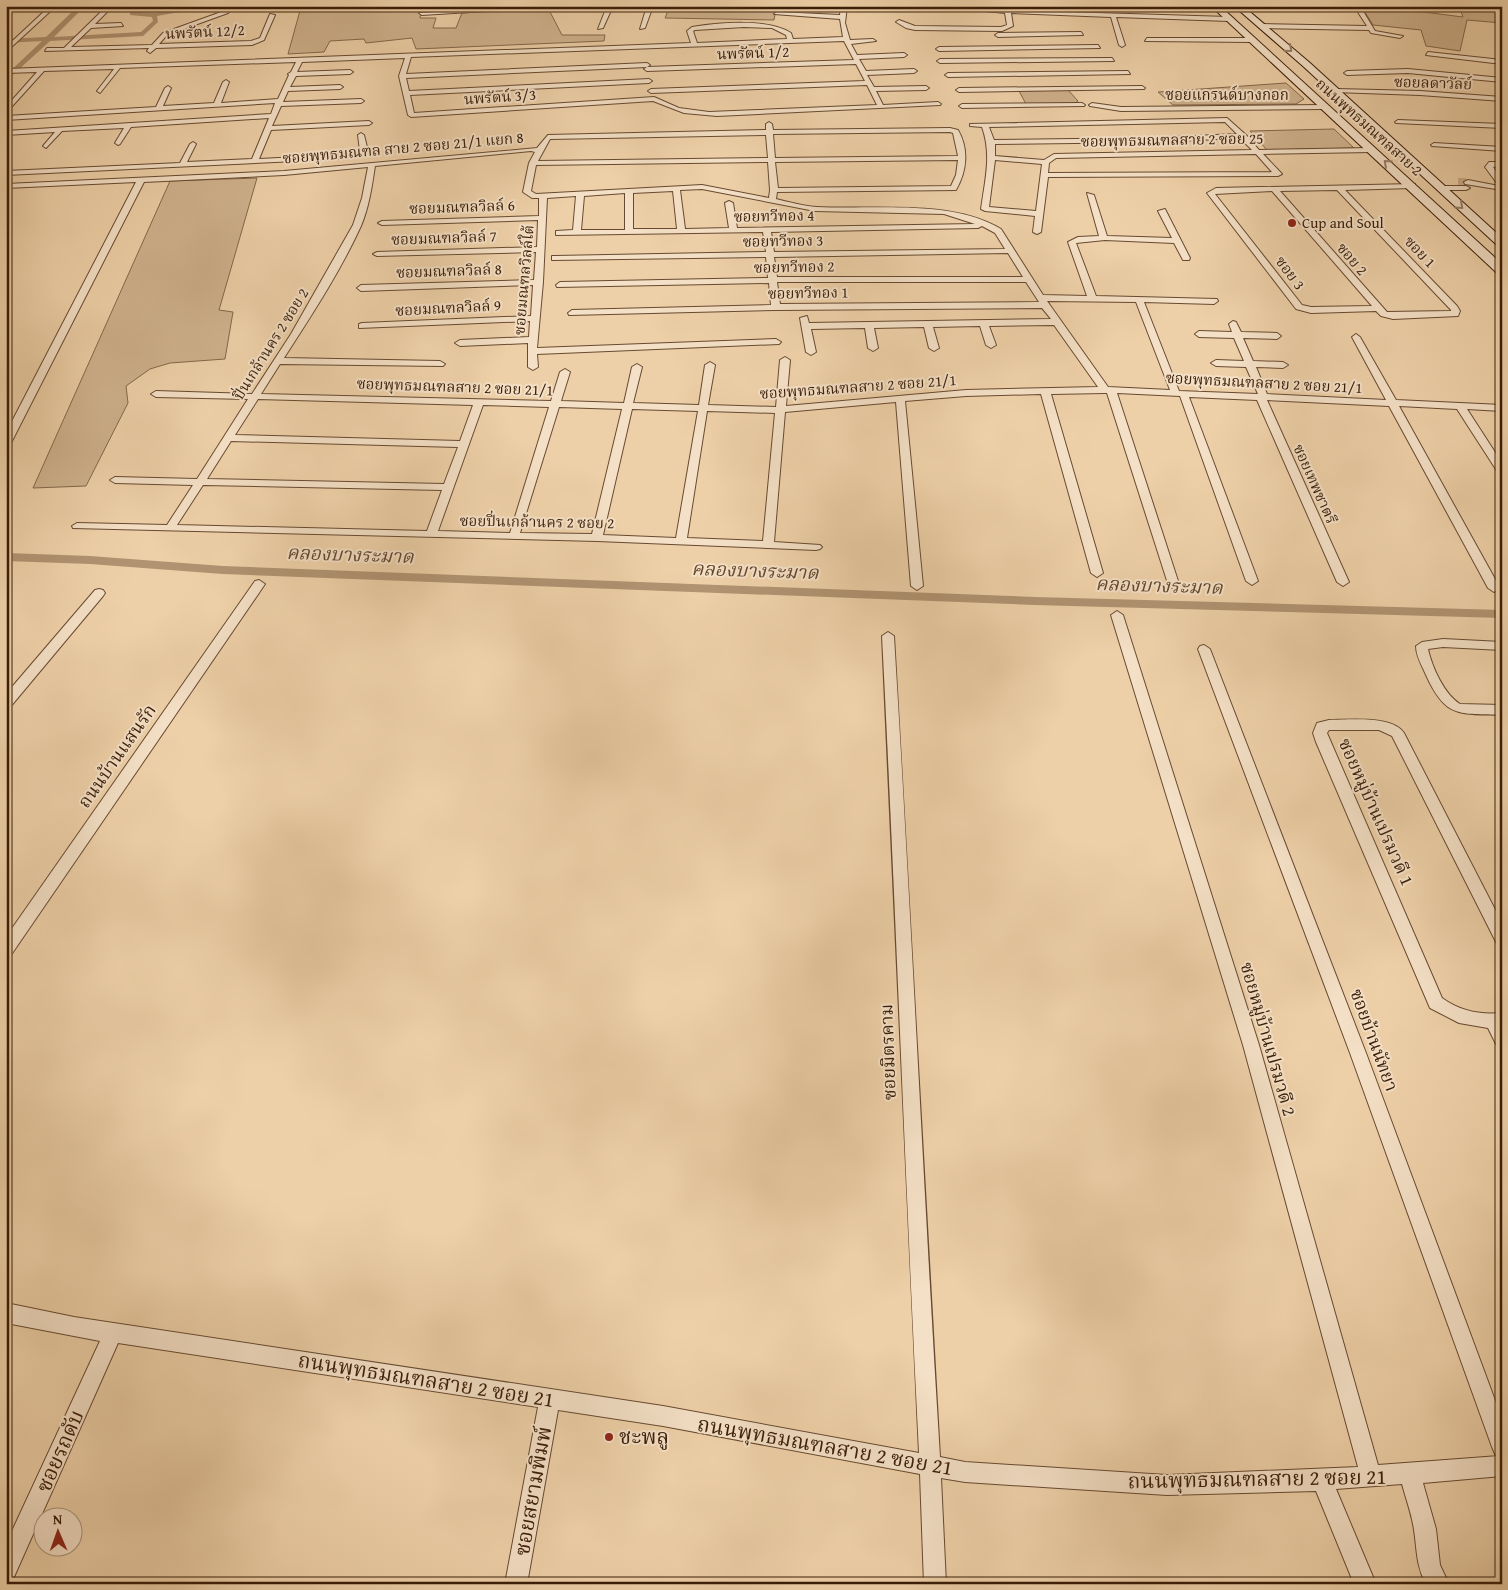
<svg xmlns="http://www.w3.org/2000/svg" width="1508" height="1590" font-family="'Gentium Book Plus','Noto Serif Thai',serif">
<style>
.green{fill:#cfb28d;stroke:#84684b}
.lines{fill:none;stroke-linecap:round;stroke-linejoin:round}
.canal{fill:#b19372;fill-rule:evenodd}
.minor-tunnel{stroke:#caac88;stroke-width:8;stroke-dasharray:8 4;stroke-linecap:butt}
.minor-casing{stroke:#674a31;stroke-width:2}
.secondary-casing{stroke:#3a1e09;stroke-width:2}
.minor{fill:#f4e0c6;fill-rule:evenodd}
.secondary{fill:#f4e0c6;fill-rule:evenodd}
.oneway{stroke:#977f68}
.poi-dot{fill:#8f2418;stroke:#f4e0c6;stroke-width:2}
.labels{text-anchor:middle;stroke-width:4;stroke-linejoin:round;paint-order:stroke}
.far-street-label{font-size:15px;fill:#3a1e09;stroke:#f4e0c6}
.far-poi-label{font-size:15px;fill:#3a1e09;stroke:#f4e0c6;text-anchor:start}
.street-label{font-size:18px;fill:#3a1e09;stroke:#f4e0c6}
.water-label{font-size:19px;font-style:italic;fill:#64472e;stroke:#f4e0c6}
.near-street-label{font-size:21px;fill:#3a1e09;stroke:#f4e0c6}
.near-poi-label{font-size:21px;fill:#3a1e09;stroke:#f4e0c6;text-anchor:start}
</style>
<rect width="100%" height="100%" fill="#eed0a8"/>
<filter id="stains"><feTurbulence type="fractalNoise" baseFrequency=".004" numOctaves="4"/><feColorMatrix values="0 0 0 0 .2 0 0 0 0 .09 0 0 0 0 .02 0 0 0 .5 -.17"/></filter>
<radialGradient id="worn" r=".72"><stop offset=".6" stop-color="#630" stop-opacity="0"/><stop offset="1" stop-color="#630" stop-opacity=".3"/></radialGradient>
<g class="green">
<polygon points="253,6 460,6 460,9 421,11 420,18 436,18 433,28 456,28 462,13 548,8 562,35 605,35 604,41 416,49 412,38 366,43 364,39 330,41 324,52 288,54 301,7 250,11"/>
<polygon points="670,6 800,6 800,9 776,9 774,20 665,18"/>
<polygon points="1361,6 1376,6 1463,17 1459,6 1502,6 1502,23 1467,20 1460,51 1426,46 1421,30 1373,25"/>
<polygon points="1286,83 1304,99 1296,104 1173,105 1158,92"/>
<polygon points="1068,90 1078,101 1075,103 1026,104 1019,91"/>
<polygon points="1334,129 1354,148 1267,150 1250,131"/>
<polygon points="257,178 219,310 233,312 225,359 170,363 150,369 126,386 128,403 86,486 33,488 170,181"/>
</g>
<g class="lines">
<g class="canal">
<polygon points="12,6 19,6 6,16 6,11"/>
<polygon points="78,6 85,6 54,37 141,32 153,21 152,17 130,15 130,13 138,6 145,6 138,12 154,13 193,7 196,9 157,16 158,22 143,36 50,41 6,81 6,75 42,41 6,43 6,39 46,37"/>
<polygon points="6,553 90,556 223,566 1035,597 1502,610 1502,618 1035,605 223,574 90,564 6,561"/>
</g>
<polyline class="minor-tunnel" points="1458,182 1468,182"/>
<defs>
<g id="minor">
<polygon points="50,6 56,6 6,52 6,47"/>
<polygon points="107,6 113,6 95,24 121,23 123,26 91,28 71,47 152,45 163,33 224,11 230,6 237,6 228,13 167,35 159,44 251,41 260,38 270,14 275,15 264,40 252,45 156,48 150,53 147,51 149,48 45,51 47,48 64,48"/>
<polygon points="526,6 568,6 422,15 419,13"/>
<polygon points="607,6 613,6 603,28 598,29"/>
<polygon points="647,6 653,6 645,28 640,29"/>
<path d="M841,6h6l-2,17 5,17 23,-1 3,2 -25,3 6,11 47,-2 3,2 -3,2 -45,2 7,12 48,-2 3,2 -3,2 -47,2 7,12 52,-1 3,2 -3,2 -50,1 7,14 55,-3 3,2 -1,1 -223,11 -33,-3 -31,-12 -242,16 -3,-2 -9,-39 6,-18 -103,4 -5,10 53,-2 3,2 -3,2 -54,2 -6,11 50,-2 3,2 -3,2 -52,2 -5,11 78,-3 3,2 -3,2 -80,3 -9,20 97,-5 3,2 -3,2 -98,5 -12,29 80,-4 21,-4 -2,-16 3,-2 3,2 4,16 -4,3 -25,5 -333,16v-4l174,-8 10,-19 3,-2 3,2 -9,18 65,-3 17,-41 -138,9 -11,17 -2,1 -3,-2 9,-15 -62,3 -16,17 -3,-2 12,-14 -49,3v-4l265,-17 4,-11 -269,17v-4l150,-9 9,-19 3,-2 3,2 -8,18 51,-3 9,-21 3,-2 3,2 -8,21 57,-4 11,-24 -1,-1 3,-2 5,-10 -176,6 -20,25 -3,-2 17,-22 -70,2 -38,42v-6l31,-35 -31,1v-4l685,-26 -4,-12 5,-4c26,-4 77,-9 99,6l2,6 50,-2 -3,-18 -66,-5 3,-2 63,3zM744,27l28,1 14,7 1,4 -90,4 -4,-12 2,-1zM844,41l10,19 -207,7 -3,2 3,2 209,-7 9,17 -214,8 -3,2 3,2 216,-8 10,20 -168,7 -30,-4 -25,-11 -240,16 -4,-18 239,-12 3,-2 -3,-2 -240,12 -3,-13 241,-11 3,-2 -3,-2 -241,11 5,-17z"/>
<polygon points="936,6 1029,11 1229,17 1232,19 1229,21 1116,17 1125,45 1122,47 1119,45 1111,17 1011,13 1013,26 1002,31 915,30 906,28 896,22 899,20 915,26 1001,27 1007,25 1005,13"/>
<polygon points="1354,6 1360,6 1375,31 1403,36 1400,38 1371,33 1369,30 1261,28 1258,26 1261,24 1367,26"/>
<polygon points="1081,32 1083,35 998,37 995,35 998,33"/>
<polygon points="1147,38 1251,38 1254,40 1251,42 1145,41"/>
<polygon points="1098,45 1100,48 939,51 936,49 939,47"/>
<polygon points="1428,52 1502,60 1502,64 1426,55"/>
<polygon points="1112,58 1114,61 940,63 937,61 940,59"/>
<polygon points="1408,69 1502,78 1502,82 1408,73 1347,75 1344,73 1347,71"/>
<polygon points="1128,71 1130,74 948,77 945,75 948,73"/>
<polygon points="1142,86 1145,88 1144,89 959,92 956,90 959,88"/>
<polygon points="1336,89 1420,91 1502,97 1502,101 1420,95 1334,92 1334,90"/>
<polygon points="1082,103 1085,105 1084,106 962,108 959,106 962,104"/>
<polygon points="1092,103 1121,107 1323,105 1326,107 1323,109 1121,111 1090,106 1089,105"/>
<path d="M1227,118l19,17 13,15 113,-2 3,2 -3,2 -109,2 19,20 -4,2 -230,1 -7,55 -4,2 -4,-2 2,-16 -50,-5 -4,-2c4,-29 11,-54 1,-82l-12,-1v-2zM1225,122l12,12 -83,4 -160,2 -5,-13zM1240,138l12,12 -198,4 -10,6 -49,-4v-12l159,-2zM1256,154l16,18 -224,1 1,-10 7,-5zM995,160l47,4 -6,47 -47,-4z"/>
<polygon points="1398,120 1502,124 1502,128 1396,123 1395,122"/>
<path d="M769,122l3,2 1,6 177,-2 8,2c11,19 9,41 -2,60l-179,2 -1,7c13,3 27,7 41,8 57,3 134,-8 184,22l42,66 44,1 -19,-54 10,-5 21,-1 -12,-43 7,2 13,41 65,2 -14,-27 7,-2 25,49 -1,2h-6l-9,-17 -69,-3 -29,3 20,53 121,3 1,2 -4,3 -70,-2 35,89 79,3 -12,-27 -30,-1 -5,-3 5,-3 28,1 -10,-23 -35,-1 -4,-3 4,-3 33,1 -3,-8 4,-3 3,1 5,10 36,1 4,3 -4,3 -34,-1 10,23 30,1 5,3 -5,3 -27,-1 11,27 119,6 -34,-63 4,-3 4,3 36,63 106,5v6l-35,-2 35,54v11l-5,-3 -40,-62 -58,-3 101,182 -6,4 -6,-4 -99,-182 -122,-6 82,182 -6,4 -6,-4 -80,-182 -68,-3 69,184 -6,4 -6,-4 -66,-185 -63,-3 62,191 -6,4 -4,-1 -62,-194h-2l-54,1 52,179 -6,4 -6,-4 -50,-179 -75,2 -61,5 18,185 -6,4 -6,-4 -15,-184 -111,10 -11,130 46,3 2,2 -2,2 -4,1 -219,-9 -524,-13 -1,-2 5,-3 90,2 26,-40 -78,-2 -5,-3 5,-3 82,2 51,-80 -92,-2 -5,-3 5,-3 96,3 39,-60 62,-109 9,-27 6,-31 -84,8 -140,7 -133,261 -5,3v-13l130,-251 -130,6v-4l278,-13 253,-23 11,-13 218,-5v-6zM950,132l3,1 5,23 -183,2 -2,-24zM766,135l2,23 -230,3 12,-22zM531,151l4,1 -6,11 -6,29 9,6h7v18l-157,5 -4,2 4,2 156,-5 -1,27 -160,5 -4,2 4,2 159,-4 -2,28 -173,5 -4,3 4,3 172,-6 -2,31 -169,7 -3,1v4l171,-7 -1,16 -69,3 -5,3 5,3 68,-3v24l5,3 5,-3 -1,-13 242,-10 2,-2 -5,-3 -239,9 6,-66 4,-84 29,-2 -3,34 -17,1v4l207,-3 3,20 -211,4h-3v4l214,-3 2,21 -208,4 -4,3 1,2 212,-4 2,22 -199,5 -4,3 1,2 207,-5 266,-2 9,11 -242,4 -2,-7 -7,2 6,34 5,3 5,-3 -5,-23 54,-1 3,20 5,3 5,-3 -4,-20 50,-1 5,21 5,3 5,-3 -6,-21 47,-1 6,19 5,3 5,-3 -7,-19 65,-1 44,62 -132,3 -180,16 4,-46 -5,-3 -5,3 -4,47 -68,-2 7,-40 -5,-3 -5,3 -6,40 -66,-2 9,-36 -5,-3 -5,3 -8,36 -63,-2 9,-29 -5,-3 -5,3 -9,29 -290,-7 19,-30 163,2 2,-2 -5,-3 -156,-3c27,-42 56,-86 77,-132 8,-19 11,-40 14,-60zM958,160l-2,15 -5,11 -173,2 -3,-26zM768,162l2,28 -1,8 -67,-13 -166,9 -5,-3 5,-26zM702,189l113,22 129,3 31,10 -238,4 -4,-25 -4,-2 -4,2 4,25 -44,1 -5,-39zM673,191l4,38h-44v-36zM625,193v37h-44l3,-34zM982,226l13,7 10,16 -231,3 -3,-20 207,-4zM1008,253l15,24h-246l-3,-20zM777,282h249l13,20 -259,2zM1047,301l89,1 34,88 -62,-3zM258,399l215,6 -13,36 -225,-6zM483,405l66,2 -39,126 -72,-2zM559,407l63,2 -30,125 -72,-1zM632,409l66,2 -22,127 -73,-3zM707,411l68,2 -12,128 -76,-3zM231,441l227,6 -14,37 -237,-5zM203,485l239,5 -15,41 -250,-6z"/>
<polygon points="1434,143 1502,147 1502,151 1432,146 1431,145"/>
<polygon points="1489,162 1502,162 1502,166 1493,167 1502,180 1502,190 1465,184 1464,182 1468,180 1499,186 1485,167"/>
<path d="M1415,184v4h-3l-67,2 112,116 3,5 -2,5 -65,3 -12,-3 -5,-5 -65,2 -15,-4 -89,-116 9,-5zM1337,190l114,120v1l-64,1 -107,-121zM1272,191l100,115 -61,1 -9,-2 -87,-111z"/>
<polygon points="1438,186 1466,186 1470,188 1466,190 1438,190"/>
<polygon points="259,580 265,584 263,587 11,955 6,956 6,937 255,581"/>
<polygon points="99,589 103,590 105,593 103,596 11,706 6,707 6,694 95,590"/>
<path d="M1117,611l6,4 136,430 119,420 121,-9 -4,-2 -3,-7 -142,-394 -152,-404 2,-3 4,-1 6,4 156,404 136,366v57l-79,7 13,46 4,36 9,19h-23c-10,-18 -9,-35 -12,-54 -2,-15 -8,-31 -12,-46l-66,5 40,95h-22l-38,-93 -149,4 -202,-13 -24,-4 5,106h-22l-4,-110 -257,-48 -105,-16 -31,174h-22l33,-177 -420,-64 -104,234 -8,3v-36l94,-203 -94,-18v-20l68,14 589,89 256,47c-14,-272 -23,-545 -37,-817l6,-4 6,4c17,274 29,547 46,821l25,5 202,13 191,-8 -115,-422 -132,-430z"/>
<path d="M1443,639l59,3v8l-59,-3 -15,2c4,18 16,45 32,55l42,1v10c-43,-2 -56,4 -76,-40 -4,-9 -10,-19 -10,-29l6,-4z"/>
<path d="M1329,720c19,0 63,-5 75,13l98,190v22l-5,-1 -105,-208 -13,-6h-50l-2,3 115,265c18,13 38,17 60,15v33l-6,-2 -8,-16 -29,-5 -29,-15 -114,-266 -3,-9 4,-10z"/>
</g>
<g id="secondary">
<polygon points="1211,6 1220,6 1502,264 1502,275 1498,274"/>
<polygon points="1234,6 1243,6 1310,63 1502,238 1502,247 1498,246 1304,67"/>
</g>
</defs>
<use href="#minor" class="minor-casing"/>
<use href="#secondary" class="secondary-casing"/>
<use href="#minor" class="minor"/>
<use href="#secondary" class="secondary"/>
</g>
<defs><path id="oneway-chevron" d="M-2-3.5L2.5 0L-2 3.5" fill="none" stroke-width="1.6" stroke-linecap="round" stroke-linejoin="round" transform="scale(1.25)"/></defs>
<g class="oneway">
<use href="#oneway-chevron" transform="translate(1289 49) rotate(41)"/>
<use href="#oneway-chevron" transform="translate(1387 163) rotate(-138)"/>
<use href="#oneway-chevron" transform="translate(1460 206) rotate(42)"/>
</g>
<g class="poi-dot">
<circle cx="1292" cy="223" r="5"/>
<circle cx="609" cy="1437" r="5"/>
</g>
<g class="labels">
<g class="far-street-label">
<text transform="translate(205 32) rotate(-3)" y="5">นพรัตน์ 12/2</text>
<text transform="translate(753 53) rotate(-2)" y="5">นพรัตน์ 1/2</text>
<text transform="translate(1433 83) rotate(2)" y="5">ซอยลดาวัลย์</text>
<text x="1227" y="100">ซอยแกรนด์บางกอก</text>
<text transform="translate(500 97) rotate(-4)" y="5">นพรัตน์ 3/3</text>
<text transform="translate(1369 127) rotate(42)" y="5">ถนนพุทธมณฑลสาย 2</text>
<text transform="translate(1172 140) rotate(-1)" y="5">ซอยพุทธมณฑลสาย 2 ซอย 25</text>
<text transform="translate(403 148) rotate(-5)" y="5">ซอยพุทธมณฑล สาย 2 ซอย 21/1 แยก 8</text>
<text transform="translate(462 207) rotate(-2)" y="5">ซอยมณฑลวิลล์ 6</text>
<text transform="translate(774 216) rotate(-1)" y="5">ซอยทวีทอง 4</text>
<text transform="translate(444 238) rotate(-2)" y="5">ซอยมณฑลวิลล์ 7</text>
<text transform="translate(783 241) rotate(-1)" y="5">ซอยทวีทอง 3</text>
<text transform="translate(1420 252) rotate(46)" y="5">ซอย 1</text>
<text transform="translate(1352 259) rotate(49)" y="5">ซอย 2</text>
<text transform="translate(794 267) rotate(-1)" y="5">ซอยทวีทอง 2</text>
<text transform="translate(449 271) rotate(-2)" y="5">ซอยมณฑลวิลล์ 8</text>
<text transform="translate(1290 273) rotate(53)" y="5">ซอย 3</text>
<text transform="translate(524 280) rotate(-85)" y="5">ซอยมณฑลวิลล์ใต้</text>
<text transform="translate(808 293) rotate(-1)" y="5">ซอยทวีทอง 1</text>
<text transform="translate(448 308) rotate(-3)" y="5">ซอยมณฑลวิลล์ 9</text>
<text transform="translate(271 344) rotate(-58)" y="5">ปิ่นเกล้านคร 2 ซอย 2</text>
<text transform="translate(1264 383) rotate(3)" y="5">ซอยพุทธมณฑลสาย 2 ซอย 21/1</text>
<text transform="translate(455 387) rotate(2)" y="5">ซอยพุทธมณฑลสาย 2 ซอย 21/1</text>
<text transform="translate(858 387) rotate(-4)" y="5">ซอยพุทธมณฑลสาย 2 ซอย 21/1</text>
<text transform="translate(1315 484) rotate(66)" y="5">ซอยเทพชาตรี</text>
<text transform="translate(537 522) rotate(1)" y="5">ซอยปิ่นเกล้านคร 2 ซอย 2</text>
</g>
<g class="far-poi-label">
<text x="1302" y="228">Cup and Soul</text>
</g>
<g class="street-label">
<text transform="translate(117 756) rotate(-55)" y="6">ถนนบ้านแสนรัก</text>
<text transform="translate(1376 812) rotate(66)" y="6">ซอยหมู่บ้านเปรมวดี 1</text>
<text transform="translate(1268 1039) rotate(74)" y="6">ซอยหมู่บ้านเปรมวดี 2</text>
<text transform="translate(1374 1040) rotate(70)" y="6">ซอยบ้านนัทยา</text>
<text transform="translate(888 1052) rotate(-92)" y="6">ซอยมิตรคาม</text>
</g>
<g class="water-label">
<text transform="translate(350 554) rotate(2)" y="7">คลองบางระมาด</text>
<text transform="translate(755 570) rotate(2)" y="7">คลองบางระมาด</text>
<text transform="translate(1159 585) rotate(2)" y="7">คลองบางระมาด</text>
</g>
<g class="near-street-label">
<text transform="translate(426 1380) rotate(9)" y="7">ถนนพุทธมณฑลสาย 2 ซอย 21</text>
<text transform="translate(825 1446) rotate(10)" y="7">ถนนพุทธมณฑลสาย 2 ซอย 21</text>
<text transform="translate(60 1451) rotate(-66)" y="7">ซอยรถดับ</text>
<text transform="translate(1257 1479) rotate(-1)" y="7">ถนนพุทธมณฑลสาย 2 ซอย 21</text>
<text transform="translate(533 1491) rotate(-80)" y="7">ซอยสยามพิมพ์</text>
</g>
<g class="near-poi-label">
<text x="619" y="1444">ชะพลู</text>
</g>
</g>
<rect width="1508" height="1590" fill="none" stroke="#eed0a8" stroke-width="25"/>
<rect x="8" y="8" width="1493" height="1575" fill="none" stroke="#3a1e09" stroke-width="2.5"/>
<rect x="12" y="12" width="1483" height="1565" fill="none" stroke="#3a1e09"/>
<g transform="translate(58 1532) rotate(358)"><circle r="24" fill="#f4e0c6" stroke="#aa927a"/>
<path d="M0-4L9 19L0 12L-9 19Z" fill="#8f2418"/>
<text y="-8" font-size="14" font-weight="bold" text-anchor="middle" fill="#3a1e09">N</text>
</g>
<rect width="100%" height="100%" filter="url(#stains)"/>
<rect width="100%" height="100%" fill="url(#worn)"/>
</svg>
